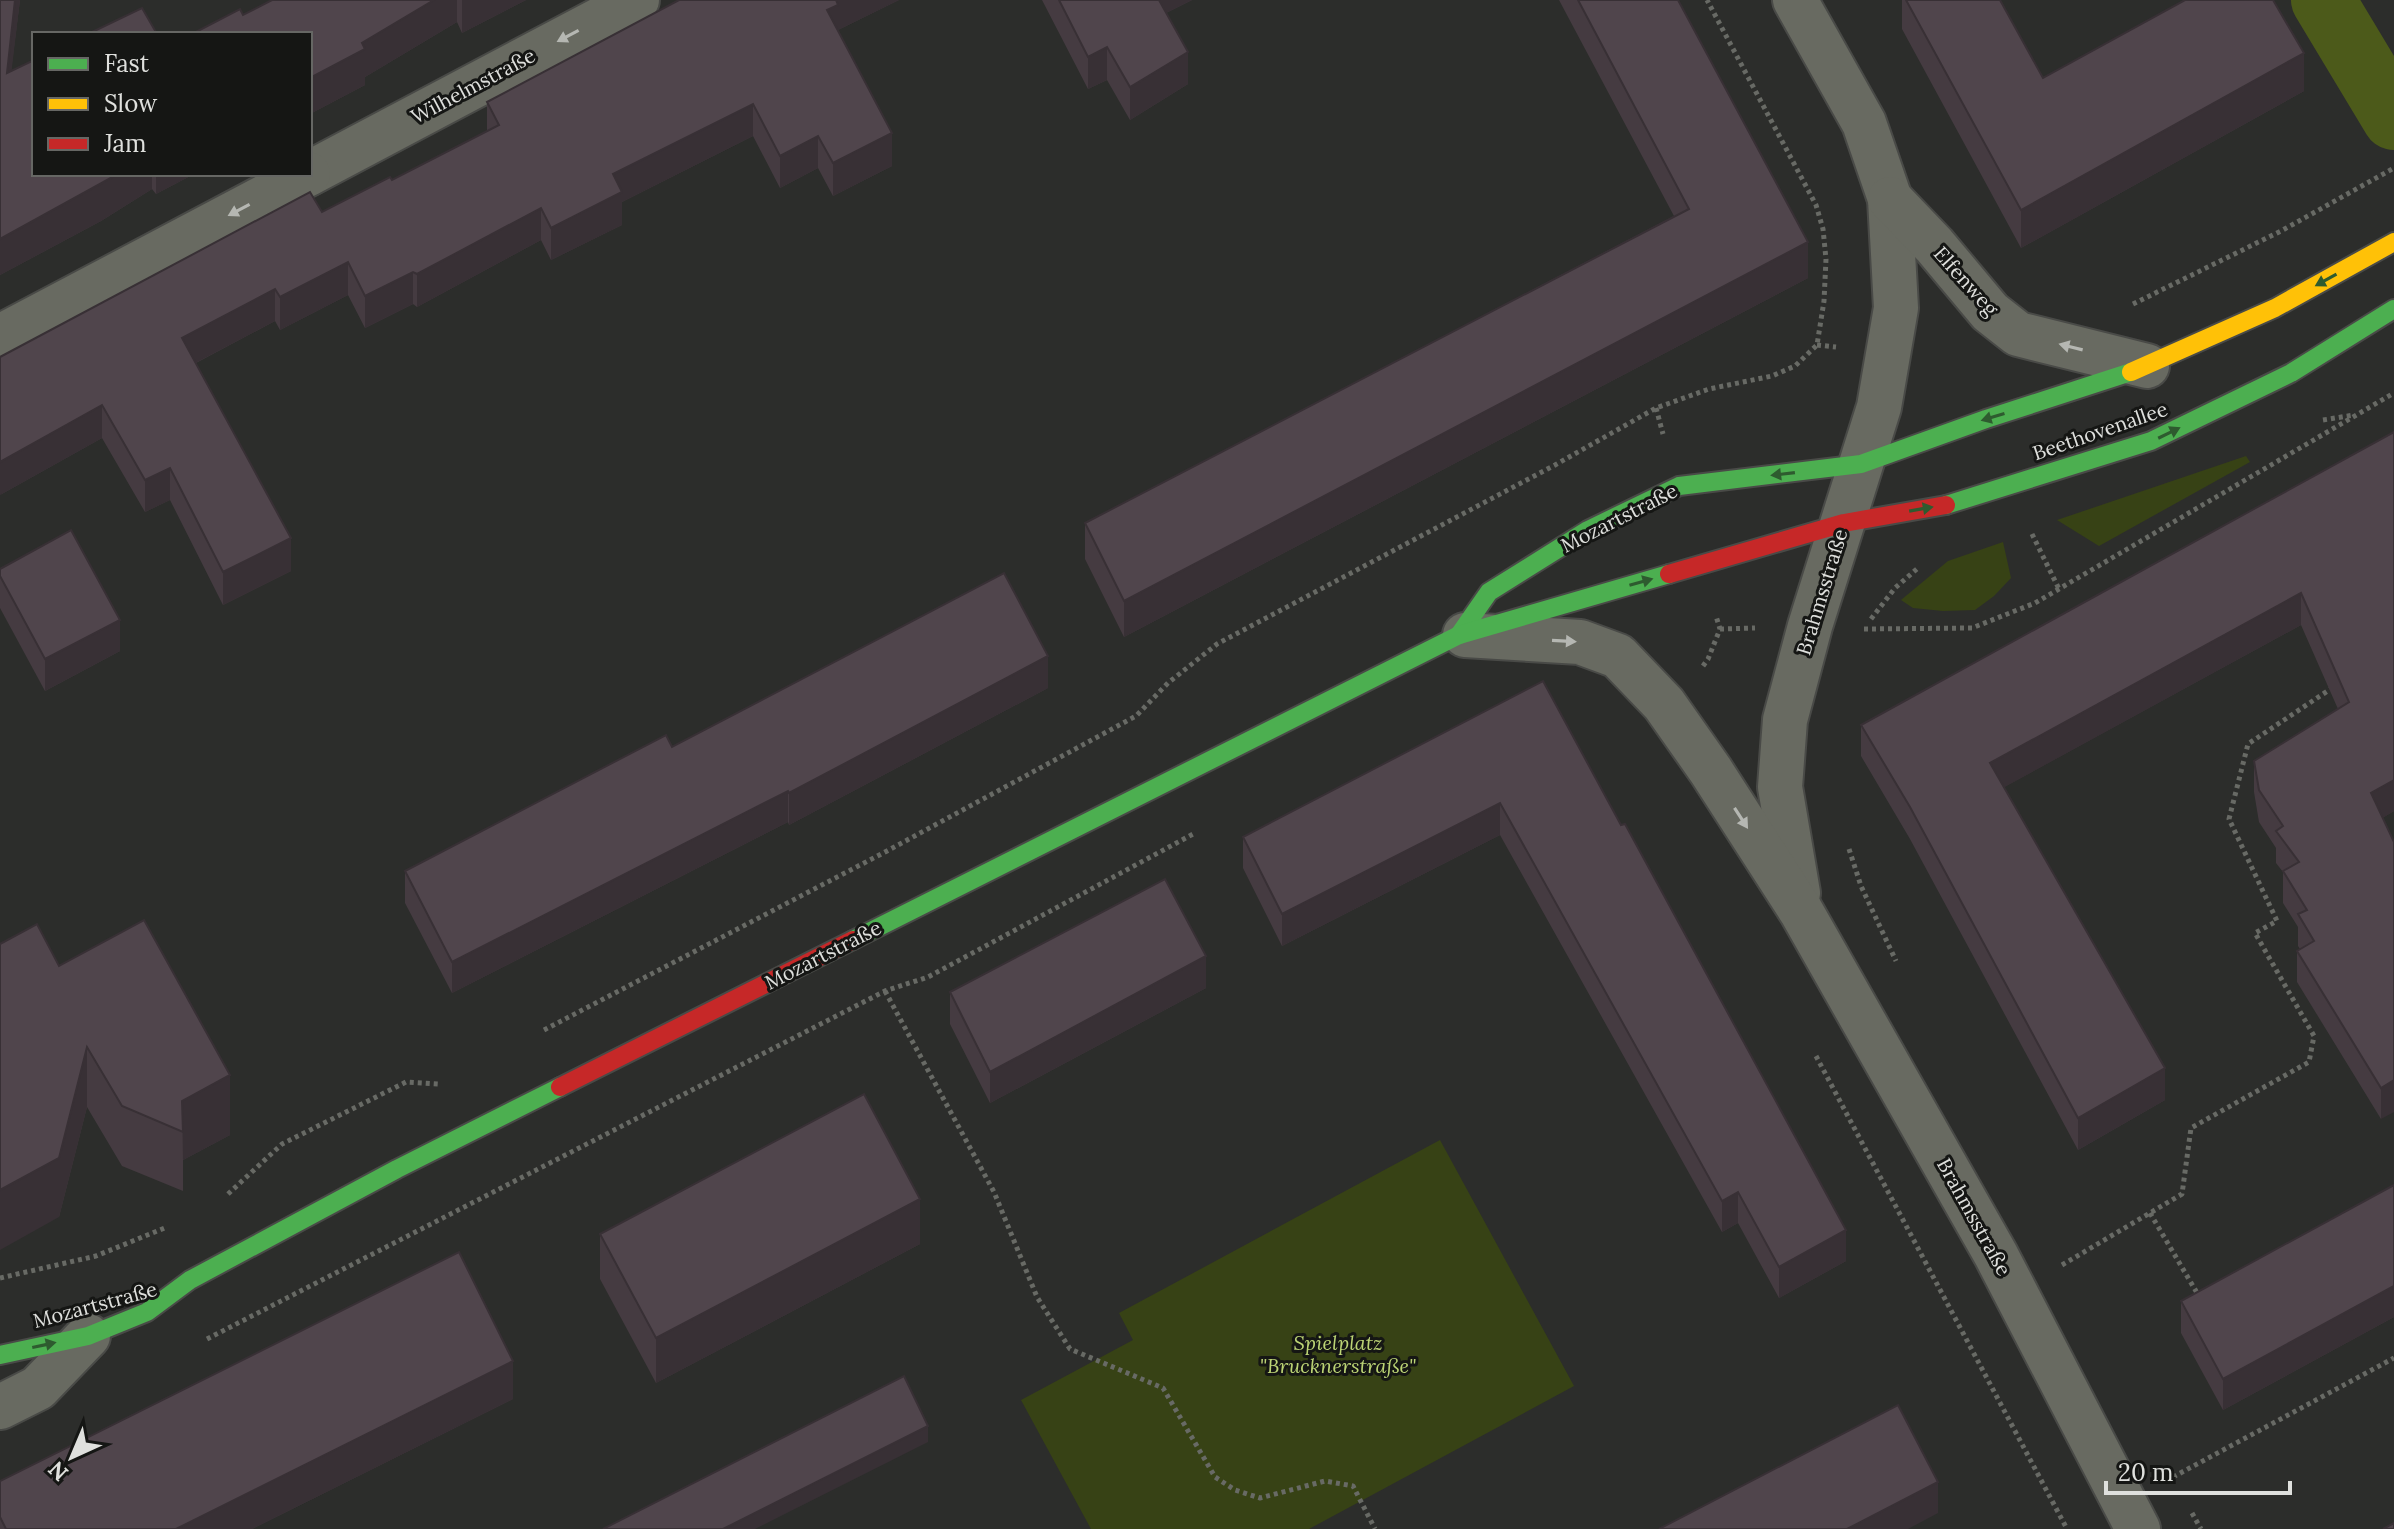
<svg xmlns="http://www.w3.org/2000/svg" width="2394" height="1529" font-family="Lora,serif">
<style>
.green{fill:#374215}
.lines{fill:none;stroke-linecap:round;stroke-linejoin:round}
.canal{stroke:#4c5a1a;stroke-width:64}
.street-casing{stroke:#494a47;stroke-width:48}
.fast-casing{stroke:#494a47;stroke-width:22}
.slow-casing{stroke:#494a47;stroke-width:22}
.jam-casing{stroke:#494a47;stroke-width:22}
.path{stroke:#686a65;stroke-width:5;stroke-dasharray:4 4;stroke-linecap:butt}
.street{stroke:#686a61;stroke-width:44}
.fast{stroke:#4caf50;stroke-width:18}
.slow{stroke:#ffc107;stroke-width:18}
.jam{stroke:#c62828;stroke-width:18}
.wall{fill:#453b41}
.shaded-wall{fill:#383035}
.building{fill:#50454c;stroke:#383035;stroke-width:2}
.oneway{fill:#b5b7b2}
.oneway2{fill:#2e5b2f}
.labels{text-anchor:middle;stroke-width:6;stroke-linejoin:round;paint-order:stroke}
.street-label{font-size:20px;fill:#dfe0dd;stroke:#151614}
.park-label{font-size:20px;font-style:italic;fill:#bcd475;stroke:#151614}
</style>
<rect width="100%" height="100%" fill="#2c2d2b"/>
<g class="green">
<polygon points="2246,456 2250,462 2099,546 2057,520"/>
<polygon points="2003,542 2011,578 1994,596 1975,610 1943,611 1913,608 1901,600 1948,561"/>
<polygon points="1440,1140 1574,1386 1309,1529 1091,1529 1021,1400 1133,1340 1119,1313"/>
</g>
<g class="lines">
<polyline class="canal" points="2323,0 2394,118"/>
<defs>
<g id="street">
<polyline points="1795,0 1864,123 1890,199 1896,308 1879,407 1810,626 1785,720 1780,787 1798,893"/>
<polyline points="310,173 637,0"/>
<polyline points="1890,199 1934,245 1990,312 2018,334 2147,366"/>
<polyline points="0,337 308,174"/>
<polyline points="1465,635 1580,642 1618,656 1664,704 1711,771 1801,911 1996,1255 2138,1529"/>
<polyline points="0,1407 38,1388 88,1336"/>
</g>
<g id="fast">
<polyline points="1946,505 2151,441 2291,373 2394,309"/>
<polyline points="1459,635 1489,592 1588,530 1679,486 1861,464 1986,419 2131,372"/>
<polyline points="853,940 1459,635 1669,574"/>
<polyline points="0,1355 88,1336 147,1312 190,1280 397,1169 560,1087"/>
</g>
<polyline id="slow" points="2131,372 2275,308 2394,242"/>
<g id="jam">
<polyline points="1669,574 1844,523 1946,505"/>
<polyline points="560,1087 853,940"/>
</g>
</defs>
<use href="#street" class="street-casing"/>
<use href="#fast" class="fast-casing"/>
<use href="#slow" class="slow-casing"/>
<use href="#jam" class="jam-casing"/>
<g class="path">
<polyline points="2133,304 2281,231 2394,168"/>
<polyline points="1817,345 1836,347"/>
<polyline points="1656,408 1663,434"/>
<polyline points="2323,420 2354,415"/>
<polyline points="2032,534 2059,589"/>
<polyline points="1871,619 1895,588 1918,568"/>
<polyline points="1720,629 1755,628"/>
<polyline points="1864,629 1972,628 2035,603 2394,393"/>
<polyline points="1703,666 1708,659 1720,629 1716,616"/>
<polyline points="1849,849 1861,886 1896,961"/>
<polyline points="885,991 994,1192 1037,1297 1070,1349 1163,1388 1215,1477 1235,1490 1260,1498 1325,1481 1353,1486 1375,1529"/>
<polyline points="544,1030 887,851 1136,716 1168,683 1217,644 1555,465 1656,408 1709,389 1772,376 1795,366 1817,345 1824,301 1826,259 1823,229 1816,205 1707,0"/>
<polyline points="1816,1056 2067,1529"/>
<polyline points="228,1194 282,1144 406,1082 439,1084"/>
<polyline points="2150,1213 2200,1298"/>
<polyline points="2062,1265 2182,1194 2191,1128 2309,1062 2314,1036 2255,933 2277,921 2229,819 2248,744 2335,686"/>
<polyline points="0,1278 96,1256 167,1227"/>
<polyline points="207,1339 885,991 928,977 1195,833"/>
<polyline points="2173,1477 2394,1358"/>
<polyline points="2192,1513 2201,1529"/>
</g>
<use href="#street" class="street"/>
<use href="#fast" class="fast"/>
<use href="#slow" class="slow"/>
<use href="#jam" class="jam"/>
</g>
<g class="wall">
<polygon points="0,0 20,0 11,71 34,174 194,174 156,194 152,189 101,221 0,275"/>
<polygon points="272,0 526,0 462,33 457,22 365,77 365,85 310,114 310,34 243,15"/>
<polygon points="679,0 899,0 838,30 892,166 833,196 818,168 780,188 753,136 622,202 622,225 551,260 541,240 417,307 413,304 365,328 348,295 280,330 275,321 196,363 291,571 223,605 170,500 145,512 102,438 0,495 322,212 392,180 487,131 487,102"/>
<polygon points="1042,0 1192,0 1166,13 1188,84 1130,120 1107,80 1088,89"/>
<polygon points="1559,0 1678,0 1808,278 1124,637 1085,559 1085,523 1674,216"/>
<polygon points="1902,0 2000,0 2043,78 2304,91 2021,248 1902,29"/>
<polygon points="2394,432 2394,811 2382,818 2381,1119 2297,982 2297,951 2300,949 2298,946 2298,927 2283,903 2283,872 2276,863 2276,848 2259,822 2254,792 2254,761 2338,709 2301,625 2004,787 2165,1100 2078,1150 1910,839 1861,756 1861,725"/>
<polygon points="0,569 120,651 45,691 0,608"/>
<polygon points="1543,681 1846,1261 1779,1298 1738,1223 1722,1232 1500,835 1282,946 1243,868 1243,837"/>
<polygon points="1048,688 789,825 788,822 452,993 405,903 405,871 672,747"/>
<polygon points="59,966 230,1135 183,1160 183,1191 122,1166 87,1107 59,1217"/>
<polygon points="1206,988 990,1103 950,1024 950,992"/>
<polygon points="2394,1185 2394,1317 2223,1410 2181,1333 2181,1301"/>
<polygon points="600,1234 920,1244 656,1383 600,1279"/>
<polygon points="513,1399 252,1529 0,1529 0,1481"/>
</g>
<g class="shaded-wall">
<polygon points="15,0 20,0 7,109 7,73"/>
<polygon points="434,0 457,0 457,22 365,77 365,85 310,114 310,78 362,43"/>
<polygon points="462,0 526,0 462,33"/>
<polygon points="835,0 899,0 838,30 827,10"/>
<polygon points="1152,0 1192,0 1152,20"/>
<polygon points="1107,47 1107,80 1088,89 1088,57"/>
<polygon points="1188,52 1188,84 1130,120 1130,87"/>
<polygon points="2304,53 2304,91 2021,248 2021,210"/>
<polygon points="753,104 753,136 622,202 622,225 551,260 551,228 613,174"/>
<polygon points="892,133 892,166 833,196 833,163"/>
<polygon points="818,136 818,168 780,188 780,156"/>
<polygon points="118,174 152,174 152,189 101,221 0,275 0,239"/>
<polygon points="156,174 194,174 156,194"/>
<polygon points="541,208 541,240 417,307 417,274"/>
<polygon points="1808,242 1808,278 1124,637 1124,601"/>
<polygon points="348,262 348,295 280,330 280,297"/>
<polygon points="413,272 413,304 365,328 365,296"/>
<polygon points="275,289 275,321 182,370 182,338"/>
<polygon points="102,405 102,438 0,495 0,462"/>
<polygon points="170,468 170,500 145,512 145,480"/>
<polygon points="291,538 291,571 223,605 223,572"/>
<polygon points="2301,593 2301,625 1990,795 1990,763"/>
<polygon points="120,620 120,651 45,691 45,659"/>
<polygon points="1048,656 1048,688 789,825 789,793"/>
<polygon points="2394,780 2394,811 2371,825 2371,793"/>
<polygon points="788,791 788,822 452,993 452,962"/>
<polygon points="1500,803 1500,835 1282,946 1282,914"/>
<polygon points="1206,956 1206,988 990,1103 990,1072"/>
<polygon points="87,1047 87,1107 59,1217 0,1250 0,1190"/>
<polygon points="2165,1068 2165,1100 2078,1150 2078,1118"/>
<polygon points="230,1075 230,1135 183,1160 182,1101"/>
<polygon points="2394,1080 2394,1112 2381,1119 2381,1088"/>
<polygon points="1738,1192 1738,1223 1722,1232 1722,1201"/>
<polygon points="920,1199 920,1244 656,1383 656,1338"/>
<polygon points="1846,1230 1846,1261 1779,1298 1779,1267"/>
<polygon points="2394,1286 2394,1317 2223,1410 2223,1379"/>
<polygon points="513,1361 513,1399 252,1529 176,1529"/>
<polygon points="928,1426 928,1442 755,1529 723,1529"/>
<polygon points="1938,1482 1938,1513 1908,1529 1847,1529"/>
</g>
<g class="building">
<polygon points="0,0 15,0 7,73 34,60 34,174 118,174 0,239"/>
<polygon points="272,0 434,0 362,43 365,49 310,78 310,34 192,34 240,9 243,15"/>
<polygon points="679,0 836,0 838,5 827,10 892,133 833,163 818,136 780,156 753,104 613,174 622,192 551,228 541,208 417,274 413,272 365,296 348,262 280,297 275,289 182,338 291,538 223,572 170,468 145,480 102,405 0,462 0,357 310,192 322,212 390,177 392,180 499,125 487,102"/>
<polygon points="1059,0 1159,0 1188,52 1130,87 1107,47 1088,57"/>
<polygon points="1578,0 1678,0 1808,242 1124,601 1085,523 1689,209"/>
<polygon points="1906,0 2000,0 2043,78 2185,0 2273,0 2304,53 2021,210"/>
<polygon points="142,8 157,34 88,34"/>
<polygon points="2394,432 2394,780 2371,793 2394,842 2394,1080 2381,1088 2297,951 2314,941 2298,914 2307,910 2283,871 2299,862 2276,831 2283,826 2259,790 2254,761 2349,702 2301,593 1990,763 2165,1068 2078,1118 1910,807 1861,725"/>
<polygon points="71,530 120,620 45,659 0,576 0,569"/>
<polygon points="1004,573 1048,656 789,793 788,791 452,962 405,871 666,735 672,747"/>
<polygon points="1543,681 1621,825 1625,824 1846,1230 1779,1267 1738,1192 1722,1201 1500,803 1282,914 1243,837"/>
<polygon points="1165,879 1206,956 990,1072 950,992"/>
<polygon points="144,920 230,1075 182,1101 183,1132 122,1106 87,1047 59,1158 0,1190 0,944 37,924 59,966"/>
<polygon points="864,1094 920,1199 656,1338 600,1234"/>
<polygon points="2394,1185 2394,1286 2223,1379 2181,1301"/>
<polygon points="459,1252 513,1361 176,1529 6,1529 0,1517 0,1481"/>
<polygon points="904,1376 928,1426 723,1529 603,1529"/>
<polygon points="1898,1405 1938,1482 1847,1529 1659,1529"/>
<polygon points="2394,1523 2394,1529 2383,1529"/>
</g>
<defs><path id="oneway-solid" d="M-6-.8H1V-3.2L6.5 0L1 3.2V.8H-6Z" transform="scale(2)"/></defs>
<g class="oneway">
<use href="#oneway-solid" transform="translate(568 36) rotate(152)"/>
<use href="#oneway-solid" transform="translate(239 210) rotate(152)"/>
<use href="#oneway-solid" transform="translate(2071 347) rotate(-166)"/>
<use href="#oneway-solid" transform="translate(1564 641) rotate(3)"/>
<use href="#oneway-solid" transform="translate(1741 818) rotate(57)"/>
</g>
<g class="oneway2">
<use href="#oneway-solid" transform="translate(2326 280) rotate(151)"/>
<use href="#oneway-solid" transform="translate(1993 417) rotate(163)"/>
<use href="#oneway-solid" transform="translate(2169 433) rotate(-26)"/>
<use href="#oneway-solid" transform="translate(1783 474) rotate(173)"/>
<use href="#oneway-solid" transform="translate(1921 509) rotate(-10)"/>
<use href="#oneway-solid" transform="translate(1641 582) rotate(-16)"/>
<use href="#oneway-solid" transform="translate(44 1345) rotate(-12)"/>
</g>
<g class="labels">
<g class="street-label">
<text transform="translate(473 86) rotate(-28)" y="7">Wilhelmstraße</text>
<text transform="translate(1966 281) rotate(48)" y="7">Elfenweg</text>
<text transform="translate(2100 431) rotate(-19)" y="7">Beethovenallee</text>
<text transform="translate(1619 518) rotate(-27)" y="7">Mozartstraße</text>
<text transform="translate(1822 592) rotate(-73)" y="7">Brahmsstraße</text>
<text transform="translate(823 955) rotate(-27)" y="7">Mozartstraße</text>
<text transform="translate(1974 1217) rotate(61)" y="7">Brahmsstraße</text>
<text transform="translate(95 1305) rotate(-15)" y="7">Mozartstraße</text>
</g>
<g class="park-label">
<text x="1338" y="1350">Spielplatz<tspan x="1338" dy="23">"Brucknerstraße"</tspan></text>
</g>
</g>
<rect x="32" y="32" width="280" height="144" fill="#151614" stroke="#666764" stroke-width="2"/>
<rect x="48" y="58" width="40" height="12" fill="#4caf50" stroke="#666764" stroke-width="2"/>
<text x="104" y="72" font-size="24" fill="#dfe0dd">Fast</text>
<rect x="48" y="98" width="40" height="12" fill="#ffc107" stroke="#666764" stroke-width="2"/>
<text x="104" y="112" font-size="24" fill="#dfe0dd">Slow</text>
<rect x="48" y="138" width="40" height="12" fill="#c62828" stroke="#666764" stroke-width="2"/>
<text x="104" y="152" font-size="24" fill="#dfe0dd">Jam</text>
<g transform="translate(72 1457) rotate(224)" stroke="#151614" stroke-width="6" paint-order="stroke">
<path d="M0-6L14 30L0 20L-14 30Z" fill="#dfe0dd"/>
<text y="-12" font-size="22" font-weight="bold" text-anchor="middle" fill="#dfe0dd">N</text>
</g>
<path d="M2106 1481v12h184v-12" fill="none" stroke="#dfe0dd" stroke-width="4"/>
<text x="2118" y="1481" font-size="24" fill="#dfe0dd" stroke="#151614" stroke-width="6" paint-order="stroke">20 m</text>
</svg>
